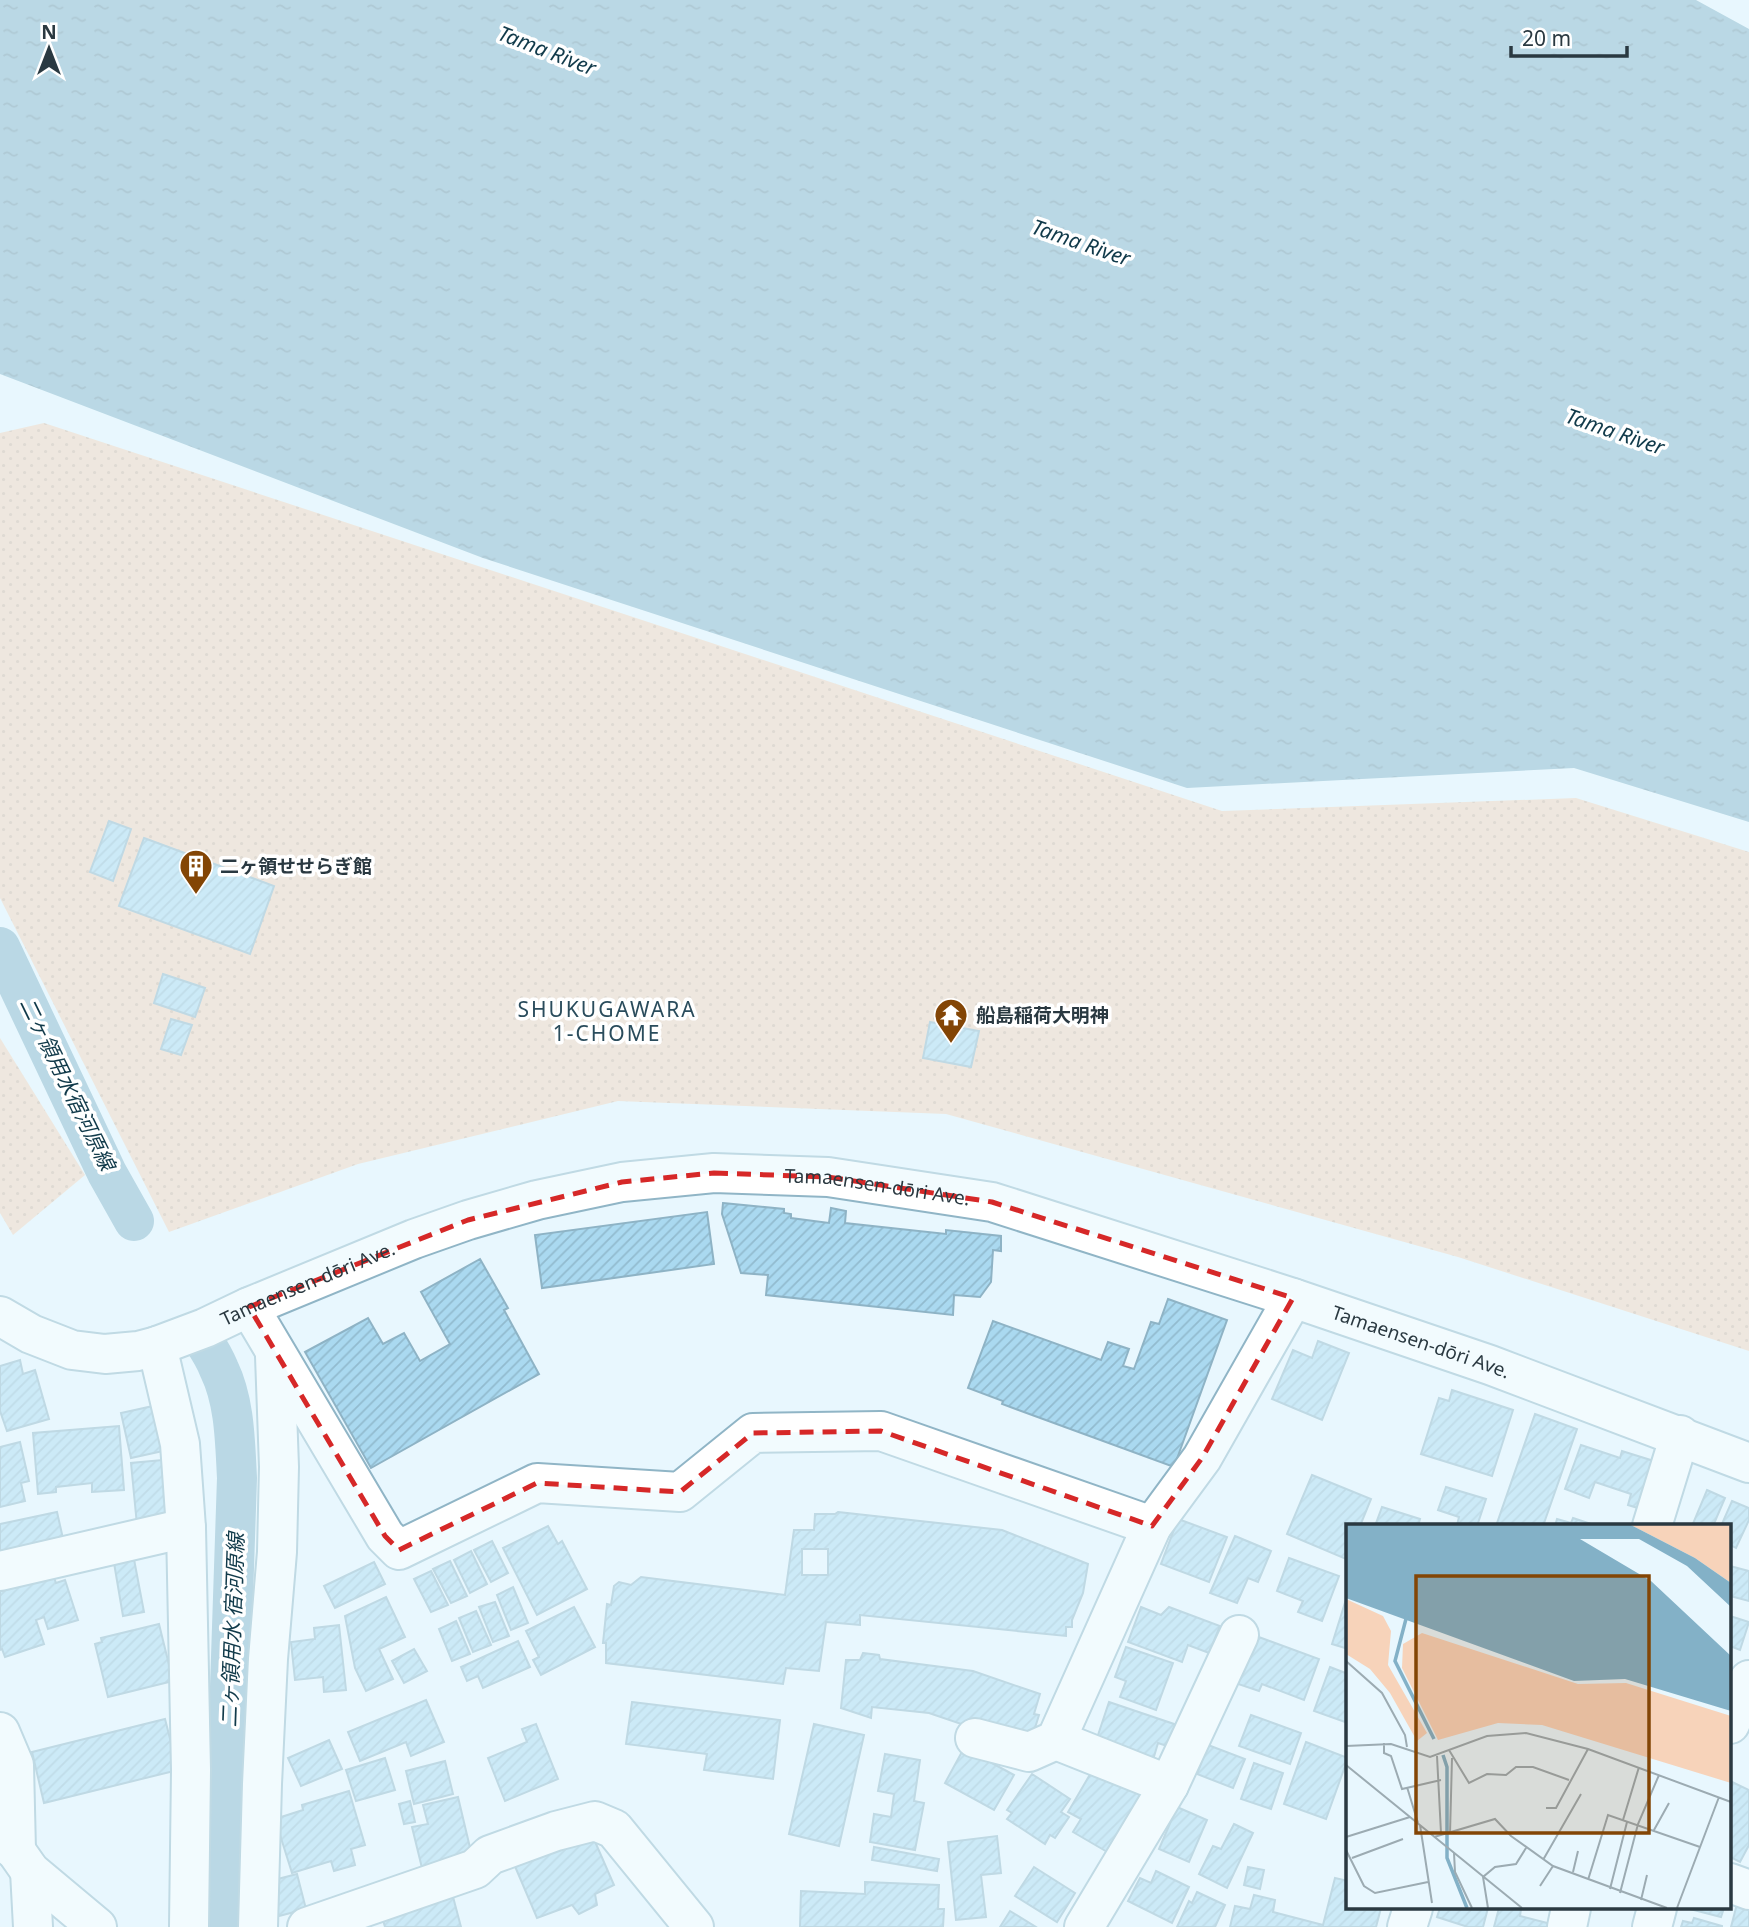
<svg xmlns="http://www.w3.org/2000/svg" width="1749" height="1927" font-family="'Noto Sans','Noto Sans JP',sans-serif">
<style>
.green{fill:url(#green-dots)}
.water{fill:url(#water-ripples)}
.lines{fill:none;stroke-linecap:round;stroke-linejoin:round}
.canal{stroke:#83b1c7;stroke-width:40}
.building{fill:url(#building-hatch);stroke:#8eb3c5;stroke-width:2;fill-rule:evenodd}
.minor-casing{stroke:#90b5c6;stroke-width:42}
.major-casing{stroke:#90b5c6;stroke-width:42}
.minor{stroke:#fff;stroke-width:38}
.major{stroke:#fff;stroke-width:38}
.marked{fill:none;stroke:#d62828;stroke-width:5;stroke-dasharray:14 9;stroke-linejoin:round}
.labels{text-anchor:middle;stroke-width:7;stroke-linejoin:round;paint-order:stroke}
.poi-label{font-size:19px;font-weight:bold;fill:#2a3941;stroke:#fff;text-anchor:start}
.street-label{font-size:19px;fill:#2a3941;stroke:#fff}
.water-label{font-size:21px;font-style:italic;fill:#113a4a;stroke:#fff}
.neighbourhood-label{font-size:21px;letter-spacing:2px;fill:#2a4c5c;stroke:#fff}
.inset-river{fill:none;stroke:#83b1c7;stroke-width:3.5}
.inset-road{fill:none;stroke:#9cabb2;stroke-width:2}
.view{fill:#834505;fill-opacity:0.15;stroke:#834505;stroke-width:3.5}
.inset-edge{fill:none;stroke:#2a3941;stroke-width:3.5}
</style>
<defs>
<pattern id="green-dots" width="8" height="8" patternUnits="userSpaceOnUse" patternTransform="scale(1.75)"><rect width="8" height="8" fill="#f7d3ba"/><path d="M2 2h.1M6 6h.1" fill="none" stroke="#d4b6a1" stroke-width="1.8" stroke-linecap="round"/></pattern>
<pattern id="water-ripples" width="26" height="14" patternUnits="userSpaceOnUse" patternTransform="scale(1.75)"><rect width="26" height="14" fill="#83b1c7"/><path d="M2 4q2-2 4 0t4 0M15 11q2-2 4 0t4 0" fill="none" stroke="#6b91a3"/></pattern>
<pattern id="building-hatch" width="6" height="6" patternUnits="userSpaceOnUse" patternTransform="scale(1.75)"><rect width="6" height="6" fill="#aad9f0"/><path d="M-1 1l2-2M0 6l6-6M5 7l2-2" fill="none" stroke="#92bbcf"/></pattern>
</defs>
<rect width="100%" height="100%" fill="#e8f7fe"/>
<g class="green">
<polygon points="44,423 1222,811 1576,798 1749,852 1749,1351 1458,1257 946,1114 618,1101 358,1164 169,1232 0,898 0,433"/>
<polygon points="0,1038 85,1175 13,1235 0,1213"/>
</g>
<polygon class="water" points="0,0 1696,0 1749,29 1749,822 1574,768 1187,788 483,558 0,374"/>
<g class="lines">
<g class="canal">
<polyline points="0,947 107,1173 134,1221"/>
<path d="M203,1340c6,9 12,19 16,29 16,33 16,73 18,109l-13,388 1,61"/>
</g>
</g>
<g class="building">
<polygon points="109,821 131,829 113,881 90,872"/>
<polygon points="144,838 274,886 250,954 119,906"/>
<polygon points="163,974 205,988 195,1017 154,1003"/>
<polygon points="171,1019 192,1025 181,1055 161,1049"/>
<polygon points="930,1022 979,1031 971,1067 923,1058"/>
<polygon points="723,1203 784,1209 784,1213 791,1214 791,1218 829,1223 831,1208 846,1211 845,1223 946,1234 946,1230 1001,1236 1001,1251 993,1250 991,1282 980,1297 954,1295 953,1315 766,1295 768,1275 741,1273 722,1214"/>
<polygon points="707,1212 714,1264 542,1288 535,1235"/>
<polygon points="480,1259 508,1308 504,1310 539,1374 371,1468 305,1352 368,1318 383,1344 404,1333 420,1361 450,1344 421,1292"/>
<polygon points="1168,1299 1227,1320 1174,1467 1002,1404 1003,1401 968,1388 993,1321 1101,1360 1108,1342 1129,1349 1123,1366 1134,1369 1151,1322 1159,1324"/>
<polygon points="1318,1341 1349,1353 1322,1420 1272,1399 1293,1350 1312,1358"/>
<polygon points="20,1360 23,1374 35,1370 49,1419 7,1431 0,1411 0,1366"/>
<polygon points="1452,1390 1513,1410 1492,1476 1421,1454 1439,1398 1449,1401"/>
<polygon points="153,1406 163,1451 131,1458 121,1413"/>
<polygon points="1535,1414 1577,1429 1543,1526 1496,1526"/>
<polygon points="119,1426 124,1490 92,1492 92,1483 56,1487 56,1492 38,1494 33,1433"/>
<polygon points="20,1442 29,1481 21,1483 25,1501 0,1507 0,1447"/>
<polygon points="1581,1445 1620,1458 1622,1451 1657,1462 1641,1509 1628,1505 1631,1494 1595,1482 1589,1498 1565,1489"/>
<polygon points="162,1460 168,1522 137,1525 131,1463"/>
<polygon points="1312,1475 1371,1499 1360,1526 1348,1526 1348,1553 1346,1559 1287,1534"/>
<polygon points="1446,1487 1486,1499 1477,1526 1457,1525 1459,1517 1438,1510"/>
<polygon points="1707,1490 1725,1498 1713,1526 1692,1526"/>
<polygon points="1732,1501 1749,1508 1749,1520 1736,1548 1730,1545 1730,1526 1721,1526"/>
<polygon points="1382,1507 1420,1519 1418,1526 1375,1526"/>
<polygon points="57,1512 64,1543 0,1556 0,1524"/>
<path d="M838,1512l164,18 86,34 -5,29 -11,27v7h-6v9l-206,-21v10l-34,-3 -7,49 -33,-3 -3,16 -177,-21v-20h-3l4,-39 4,1 3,-19 5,-4 12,3 10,-8 144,18 9,-65h20l1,-16h20zM802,1549h26v26h-26z"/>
<polygon points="1573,1518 1597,1526 1555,1526 1557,1519 1571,1523"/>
<polygon points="1178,1519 1227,1537 1209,1582 1161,1564"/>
<polygon points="548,1526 558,1544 562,1541 587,1589 537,1615 503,1548"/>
<polygon points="1235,1536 1271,1551 1258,1582 1248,1578 1237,1603 1210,1593"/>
<polygon points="492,1541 508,1573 491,1582 474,1550"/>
<polygon points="471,1551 487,1584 470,1593 454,1560"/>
<polygon points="133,1554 144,1612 123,1616 113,1557"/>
<polygon points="1289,1558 1339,1576 1322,1621 1298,1612 1303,1601 1277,1591"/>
<polygon points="450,1561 467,1596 451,1603 433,1569"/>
<polygon points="374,1562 385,1584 335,1608 324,1586"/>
<polygon points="1730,1566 1749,1571 1749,1601 1730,1596"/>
<polygon points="431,1571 448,1605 431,1612 414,1579"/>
<polygon points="52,1572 56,1583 65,1580 78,1620 48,1629 44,1617 36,1620 44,1644 5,1657 2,1649 0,1650 0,1588"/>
<polygon points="513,1587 528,1623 511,1630 497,1595"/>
<polygon points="1348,1593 1348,1649 1332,1644"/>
<polygon points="386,1597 405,1637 379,1649 393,1679 366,1691 355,1668 345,1616"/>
<polygon points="495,1602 509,1636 493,1642 479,1607"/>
<polygon points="574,1607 595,1647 541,1675 533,1660 539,1657 526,1631"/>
<polygon points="1141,1607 1161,1615 1169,1607 1220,1626 1209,1653 1188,1645 1182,1662 1128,1642"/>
<polygon points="476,1611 491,1645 473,1652 459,1618"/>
<polygon points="1730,1616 1749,1622 1740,1650 1730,1646"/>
<polygon points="456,1621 470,1654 452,1661 439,1629"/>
<polygon points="159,1624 173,1681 108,1697 95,1644 102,1642 101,1638"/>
<polygon points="339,1625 346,1690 324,1692 323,1677 295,1680 291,1642 315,1639 314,1628"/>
<polygon points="1256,1636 1319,1659 1304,1700 1262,1684 1259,1691 1238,1684"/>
<polygon points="518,1641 530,1667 483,1688 478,1676 467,1681 461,1667"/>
<polygon points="1126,1647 1173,1663 1156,1710 1120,1697 1126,1681 1115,1677"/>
<polygon points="414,1649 427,1671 404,1683 392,1661"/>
<polygon points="863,1653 879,1655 880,1659 973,1671 1040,1694 1034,1714 1039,1715 1029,1747 929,1713 872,1707 871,1718 841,1708 846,1660 860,1660"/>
<polygon points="1330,1667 1348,1674 1348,1731 1346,1730 1348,1723 1314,1711"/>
<polygon points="426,1700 444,1742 411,1756 406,1742 360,1761 348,1732"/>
<polygon points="632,1702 780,1720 773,1779 704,1770 707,1754 626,1744"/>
<polygon points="1109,1702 1177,1725 1170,1747 1158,1743 1153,1760 1096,1741"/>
<polygon points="1251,1715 1301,1733 1290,1764 1239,1746"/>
<polygon points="165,1719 178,1770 44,1803 32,1752"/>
<polygon points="536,1724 558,1779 505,1801 488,1758 527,1742 522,1729"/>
<polygon points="814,1724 864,1735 839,1846 789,1834"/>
<polygon points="329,1740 342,1769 301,1786 288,1758"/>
<polygon points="1306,1742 1348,1758 1326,1819 1284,1804"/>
<polygon points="1208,1745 1245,1759 1233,1788 1197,1774"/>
<polygon points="964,1748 1014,1775 994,1810 945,1783"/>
<polygon points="885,1754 920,1760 914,1801 924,1803 915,1850 870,1842 874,1814 891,1817 894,1794 878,1791"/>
<polygon points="385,1758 395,1790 356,1801 346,1770"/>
<polygon points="445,1761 453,1794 414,1804 406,1771"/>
<polygon points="1254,1763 1283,1773 1271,1809 1241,1799"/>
<polygon points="1092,1771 1144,1794 1109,1853 1073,1832 1081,1819 1068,1812"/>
<polygon points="1032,1774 1070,1799 1061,1812 1069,1817 1055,1838 1050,1835 1045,1844 1007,1819 1012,1813 1007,1810"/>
<polygon points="1730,1781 1749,1790 1749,1845 1740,1862 1730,1857"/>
<polygon points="349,1791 365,1845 351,1849 355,1865 334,1871 331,1861 292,1873 275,1819 303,1810 302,1805"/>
<polygon points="458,1797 472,1856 422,1868 412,1827 428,1824 423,1805"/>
<polygon points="410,1801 415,1822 404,1824 399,1804"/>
<polygon points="1177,1807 1207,1820 1189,1862 1159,1849"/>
<polygon points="1234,1824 1253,1833 1227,1888 1199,1874 1213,1846 1221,1849"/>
<polygon points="997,1836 1001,1873 981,1875 986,1917 956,1920 948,1842"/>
<polygon points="593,1837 614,1885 595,1894 597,1905 579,1914 572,1905 537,1918 514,1864"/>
<polygon points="874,1847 939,1859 937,1871 872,1860"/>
<polygon points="1034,1867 1075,1893 1057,1922 1015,1896"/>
<polygon points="1248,1867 1264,1870 1260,1889 1244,1885"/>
<polygon points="1156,1871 1189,1887 1172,1923 1128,1901 1140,1878 1151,1883"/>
<polygon points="297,1874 306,1909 279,1916 270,1881"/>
<polygon points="1335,1878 1348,1881 1348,1908 1381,1908 1376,1927 1230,1927 1235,1906 1250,1909 1254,1895 1275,1900 1273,1912 1323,1925"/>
<polygon points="865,1882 939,1885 938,1909 944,1909 943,1927 800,1927 801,1891 865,1894"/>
<polygon points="1197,1892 1225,1905 1215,1927 1177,1927 1189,1901 1192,1903"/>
<polygon points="452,1893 461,1927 385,1927 381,1913"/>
<polygon points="1738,1900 1749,1903 1749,1927 1731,1927"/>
<polygon points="1440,1908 1488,1908 1483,1927 1468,1927 1437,1917"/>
<polygon points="1499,1908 1521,1909 1520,1916 1551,1924 1550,1927 1494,1927"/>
<polygon points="1686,1908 1724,1908 1721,1917"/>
<polygon points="1010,1911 1036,1927 1000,1927"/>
<polygon points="1694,1918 1722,1926 1722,1927 1681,1927 1683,1921 1692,1923"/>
</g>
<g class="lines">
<defs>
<g id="minor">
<polyline points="249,1307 385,1536 399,1550 537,1483 680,1492 753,1433 881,1431 1152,1526"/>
<polyline points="157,1346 180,1444 186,1528 191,1770 189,1927"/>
<polyline points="1652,1526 1680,1435"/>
<polyline points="0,1571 186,1528"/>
<polyline points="1730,1724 1749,1680"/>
<polyline points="0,1732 14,1765 16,1851"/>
<polyline points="975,1738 1029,1752 1056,1740 1152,1526 1202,1458 1293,1298"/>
<polyline points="1056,1740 1169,1785"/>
<polyline points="0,1839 16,1851 30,1871 97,1927"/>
<polyline points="30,1871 33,1927"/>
<polyline points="1730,1883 1749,1890"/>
<polyline points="258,1927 262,1784 268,1659 277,1552 279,1467 275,1356"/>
<polyline points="307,1927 475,1869 490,1855 556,1831 595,1821 614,1829 694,1927"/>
<polyline points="1084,1927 1169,1785 1239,1635"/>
<polyline points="1407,1927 1413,1908"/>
<polyline points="1567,1927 1571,1908"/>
<polyline points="1652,1927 1657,1908"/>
</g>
<g id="major">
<path id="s1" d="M0,1316l31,18 41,16 33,4 33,-3 19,-5 48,-18 44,-21 165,-68 54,-19 69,-20 85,-18 92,-9 114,4 164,25 301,96 197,67 259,98"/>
</g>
</defs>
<use href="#minor" class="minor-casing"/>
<use href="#major" class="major-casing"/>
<use href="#minor" class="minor"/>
<use href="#major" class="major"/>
</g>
<path d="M0 0H1749V1927H0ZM714,1173l114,4 164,25 301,96 -91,160 -50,68 -271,-95 -128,2 -73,59 -143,-9 -138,67 -14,-14 -136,-229 219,-87 154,-38z" fill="#e8f7fe" fill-opacity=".55" fill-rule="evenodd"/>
<path class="marked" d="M714,1173l114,4 164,25 301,96 -91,160 -50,68 -271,-95 -128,2 -73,59 -143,-9 -138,67 -14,-14 -136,-229 219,-87 154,-38z"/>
<defs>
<symbol id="building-pin" viewBox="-11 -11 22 30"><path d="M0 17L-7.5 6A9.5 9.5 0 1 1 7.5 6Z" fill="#834505" stroke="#fff"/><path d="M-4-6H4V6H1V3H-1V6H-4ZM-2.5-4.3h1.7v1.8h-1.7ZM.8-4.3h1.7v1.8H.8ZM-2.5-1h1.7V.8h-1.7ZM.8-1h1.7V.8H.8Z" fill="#fff"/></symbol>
<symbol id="temple-pin" viewBox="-11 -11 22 30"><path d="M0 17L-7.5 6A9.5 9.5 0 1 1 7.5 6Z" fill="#834505" stroke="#fff"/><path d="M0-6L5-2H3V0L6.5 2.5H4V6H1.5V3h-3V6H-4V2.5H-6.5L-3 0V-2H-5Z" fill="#fff"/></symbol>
</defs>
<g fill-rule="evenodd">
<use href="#building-pin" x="177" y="847" width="38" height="52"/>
<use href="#temple-pin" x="932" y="996" width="38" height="52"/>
</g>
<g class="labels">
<g class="poi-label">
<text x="220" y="873">二ヶ領せせらぎ館</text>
<text x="976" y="1022">船島稲荷大明神</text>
</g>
<g class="street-label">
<text dy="7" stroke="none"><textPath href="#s1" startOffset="917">Tamaensen-dōri Ave.</textPath></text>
<text dy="7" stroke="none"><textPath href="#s1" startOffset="329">Tamaensen-dōri Ave.</textPath></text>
<text dy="7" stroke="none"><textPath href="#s1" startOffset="1484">Tamaensen-dōri Ave.</textPath></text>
</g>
<g class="water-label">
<text transform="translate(547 51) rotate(21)" y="7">Tama River</text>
<text transform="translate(1081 243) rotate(19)" y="7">Tama River</text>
<text transform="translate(1615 432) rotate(19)" y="7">Tama River</text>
<text transform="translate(67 1084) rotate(64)" y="7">二ヶ領用水宿河原線</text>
<text transform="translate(233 1630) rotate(-88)" y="7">二ヶ領用水 宿河原線</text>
</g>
<g class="neighbourhood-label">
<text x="607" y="1017">SHUKUGAWARA<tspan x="607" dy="24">1-CHOME</tspan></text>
</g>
</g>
<g transform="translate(1346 1524)">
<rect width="385" height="385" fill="#e8f7fe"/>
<path d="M285,1h100v58l-36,-25zM0,75l37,17 8,15 -3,34 39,68 -10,8 -27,-48 -20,-24 -24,-15zM76,109l156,51 48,-1 105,33v67l-189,-58 -44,-2 -60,17 -36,-72 1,-24z" fill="#f7d3ba"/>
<path d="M0,1h285l64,33 36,25v24l-44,-41 -48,-27h-59l71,42 80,75v55l-106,-32 -51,2 -228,-83z" fill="#83b1c7"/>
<path class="inset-river" d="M61,91l-12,46 39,78M97,231l4,12v91l20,50"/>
<path class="inset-road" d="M0,137l36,32 23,42 2,12M38,219v10l7,3 11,33 39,-9M0,222l45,-2 39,13 57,-21 39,-3 62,16 143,53M103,226l20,33 18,-9 19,1 10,-8h17l36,13M91,232l4,77M0,241l176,143M61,263l11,36M200,284h10l32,-59M277,296l16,-53M74,301l12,78M308,306l15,-27M104,310l2,-76M0,313l64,-20M88,313l61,-18 16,17 42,30 114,42M0,326l18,36 11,7 53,-11M108,329l1,19 17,36M6,334l51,-19M197,336l38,-66M227,348l5,-21M242,356l20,-65 92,32M194,362l13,-20M264,365l17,-67M274,369l18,-69 21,-49M295,376l6,-25M142,384l-5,-31 12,-10 21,-3 10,-16M331,384l42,-111"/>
<path class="view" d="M70,52h233v257h-233z"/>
<rect width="385" height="385" class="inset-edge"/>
</g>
<g transform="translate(49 49)" stroke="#ffffff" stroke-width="5" paint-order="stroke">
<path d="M0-5L12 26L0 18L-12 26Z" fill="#2a3941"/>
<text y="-10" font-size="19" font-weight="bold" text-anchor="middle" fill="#2a3941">N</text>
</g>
<path d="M1511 46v10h116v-10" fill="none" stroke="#2a3941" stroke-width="3.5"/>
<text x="1522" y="46" font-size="21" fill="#2a3941" stroke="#ffffff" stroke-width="5" paint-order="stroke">20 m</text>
</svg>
